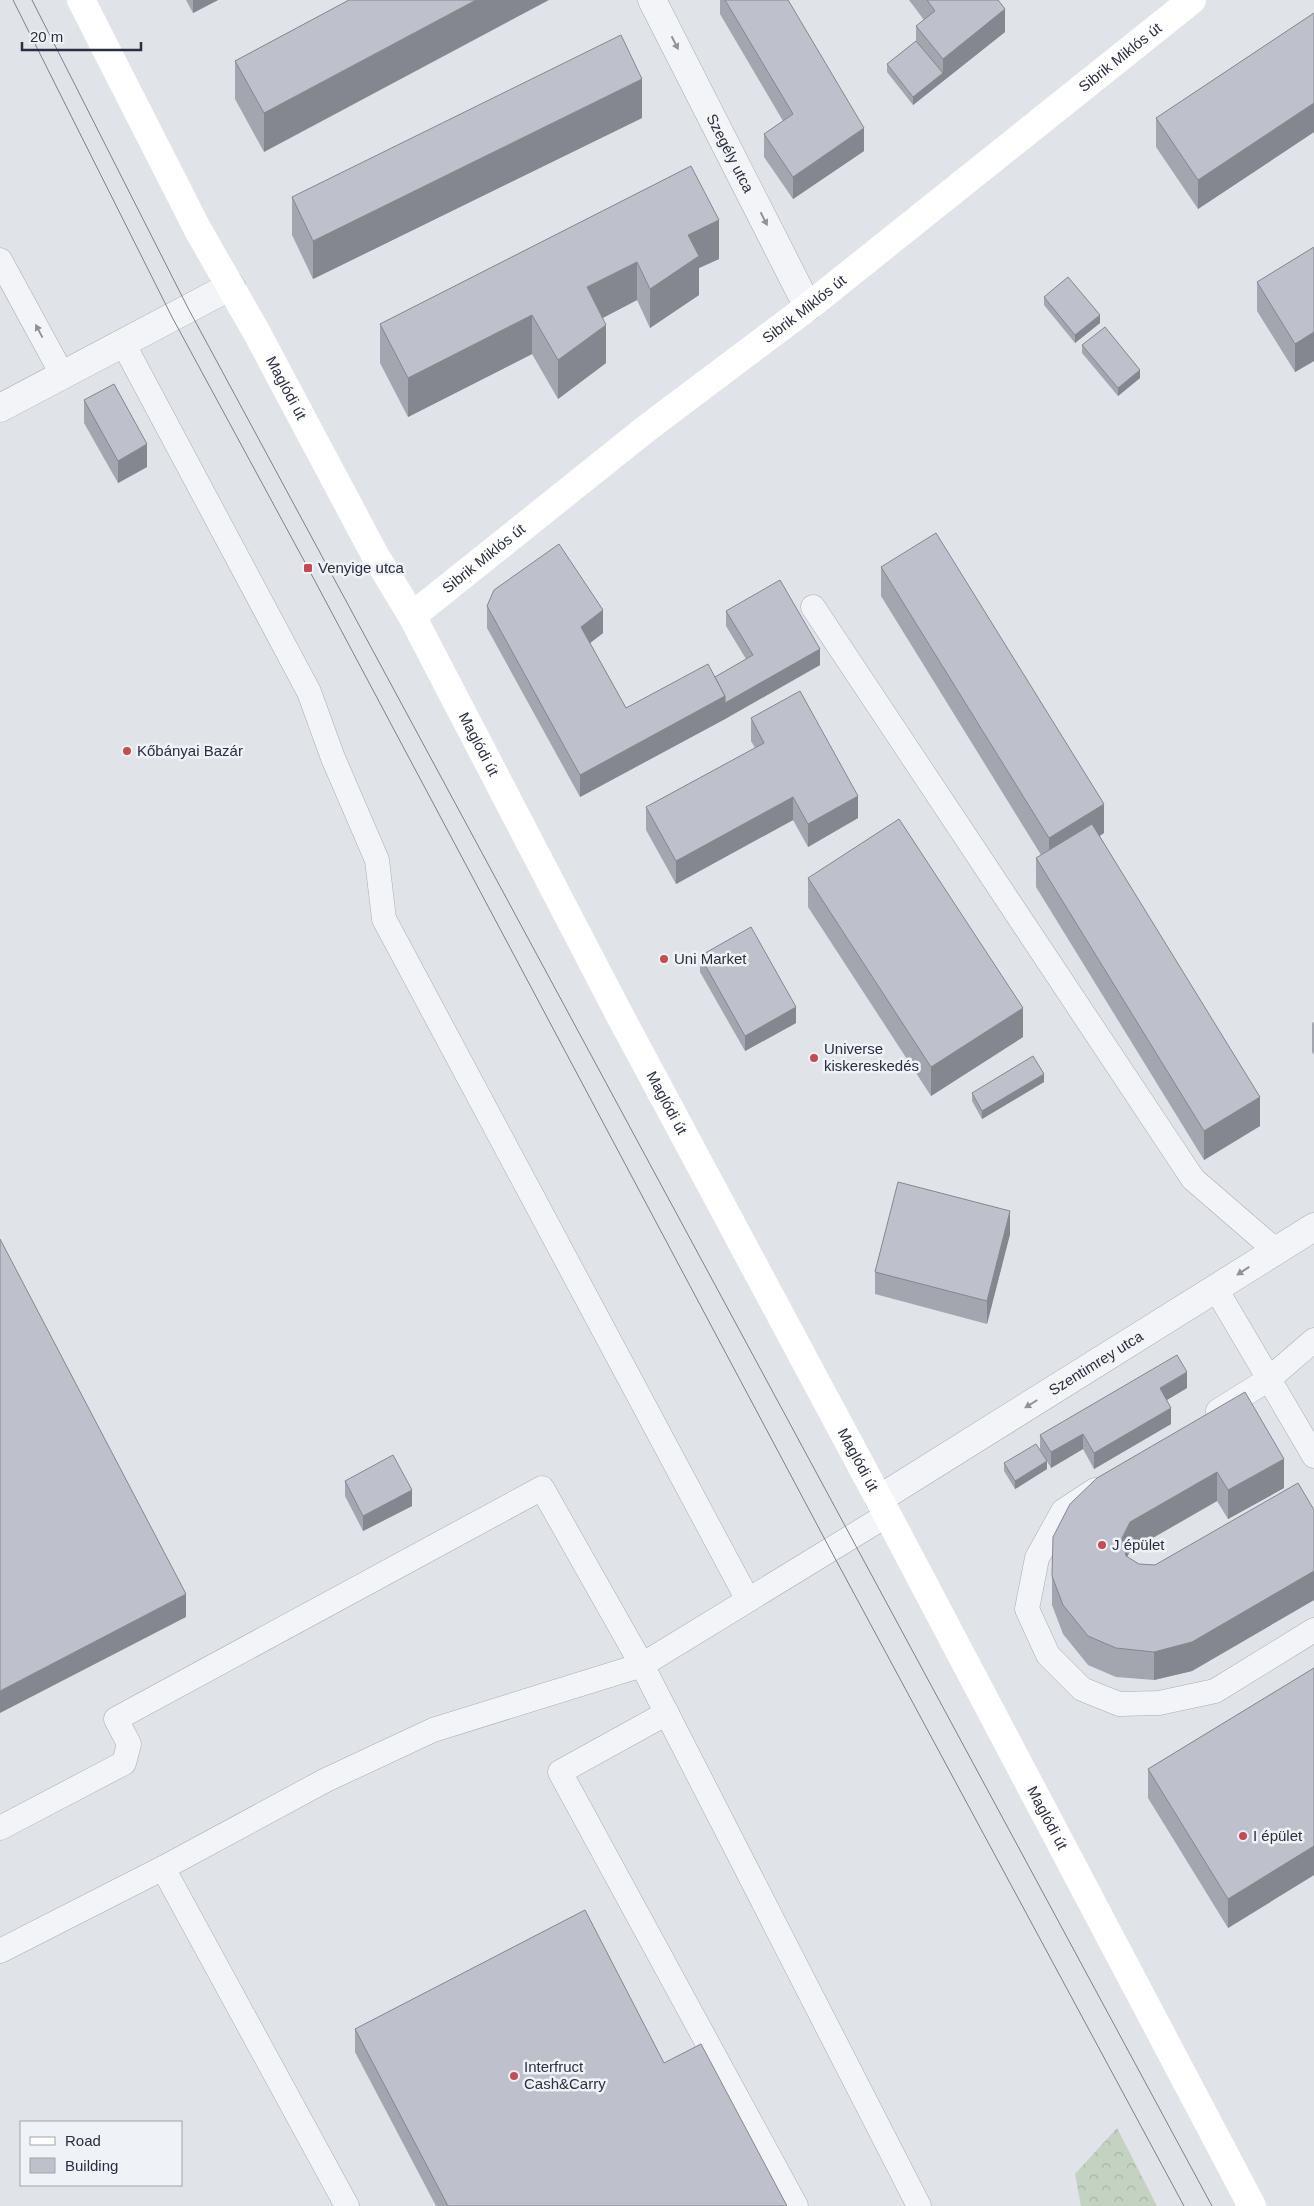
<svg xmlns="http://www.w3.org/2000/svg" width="1314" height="2206" font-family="Helvetica,sans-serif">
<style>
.forest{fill:url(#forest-crowns)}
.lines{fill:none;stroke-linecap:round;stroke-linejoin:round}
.lane-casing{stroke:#a9adb5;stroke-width:25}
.street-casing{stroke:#a9adb5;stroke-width:29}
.lane{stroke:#f3f4f7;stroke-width:24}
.street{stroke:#f3f4f7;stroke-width:28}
.secondary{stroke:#fff;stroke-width:28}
.tram{stroke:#7a8191;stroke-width:1}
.wall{fill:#a3a6af}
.shaded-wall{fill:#85878e}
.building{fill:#bec1cb;stroke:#85878e}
.oneway{fill:#8e929b}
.poi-dot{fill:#c64c54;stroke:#eff2f6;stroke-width:2}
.labels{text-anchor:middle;stroke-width:5;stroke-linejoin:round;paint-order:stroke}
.street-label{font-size:15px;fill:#2a2f3f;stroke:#eff2f6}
.poi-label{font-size:15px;fill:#2a2f3f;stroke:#eff2f6;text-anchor:start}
</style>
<defs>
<pattern id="forest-crowns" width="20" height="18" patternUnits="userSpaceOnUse" patternTransform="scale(1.25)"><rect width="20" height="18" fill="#c4d2c2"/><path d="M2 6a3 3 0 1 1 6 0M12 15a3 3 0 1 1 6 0" fill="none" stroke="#a9b5a8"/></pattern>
</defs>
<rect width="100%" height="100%" fill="#e0e3e8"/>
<polygon class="forest" points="1117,2128 1157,2206 1081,2206 1075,2174"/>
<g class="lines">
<defs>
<g id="lane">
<polyline points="0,260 62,374"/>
<polyline points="123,343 309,692 333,758 377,860 384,919 748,1600"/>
<polyline points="813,607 1193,1179 1275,1250"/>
<polyline points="1216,1289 1269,1379 1218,1411"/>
<polyline points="1314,1340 1269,1379 1314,1456"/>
<polyline points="1095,1490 1063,1511 1037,1558 1027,1609 1048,1655 1082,1689 1119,1704 1159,1703 1215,1691 1314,1630"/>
<polyline points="667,1713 560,1772 796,2206"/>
<polyline points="0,1828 124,1763 129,1744 116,1719 542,1488 642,1665 919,2206"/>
<polyline points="163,1868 347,2206"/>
<polyline points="0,1951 163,1868 326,1780 433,1730 642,1665 887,1515"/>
</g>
<g id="street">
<path id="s1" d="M652,0l156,307"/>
<polyline points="0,408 231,286"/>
<path id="s2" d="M879,1499l435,-272"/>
</g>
</defs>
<use href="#lane" class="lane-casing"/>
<use href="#street" class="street-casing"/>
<use href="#lane" class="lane"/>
<use href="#street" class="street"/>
<g class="secondary">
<path id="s3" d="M81,0l117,230 59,103 118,222 37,61 205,394 262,489 373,707"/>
<path id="s4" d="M412,616l235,-188 161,-121 384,-307"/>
</g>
<g class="tram">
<polyline points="13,0 172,317 308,568 830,1549 1184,2206"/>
<polyline points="32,0 188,308 1212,2206"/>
</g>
</g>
<g class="wall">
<polygon points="186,0 218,0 193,13"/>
<polygon points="349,0 264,152 235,99 235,61"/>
<polygon points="720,0 788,0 864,151 793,199 764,157 764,134 783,121 720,14"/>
<polygon points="909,0 998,0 1005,32 913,105 887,72 887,64 916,41 916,26 924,20"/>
<polygon points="1314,13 1314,132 1198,209 1156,147 1156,118"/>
<polygon points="642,118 313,279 292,235 292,197"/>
<polygon points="691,166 719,259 699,268 699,295 650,328 637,300 603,318 606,363 558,399 532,354 408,417 380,363 380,324"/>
<polygon points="1314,247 1314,361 1295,372 1257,311 1257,282"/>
<polygon points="1044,297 1100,323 1075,343 1044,305"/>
<polygon points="1082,345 1140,378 1118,396 1082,353"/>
<polygon points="84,400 147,467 118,483 84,423"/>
<polygon points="881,567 1104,833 1100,836 1260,1126 1204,1160 1036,887 1036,858 1041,855 881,596"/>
<polygon points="487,606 603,633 590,643 626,708 715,677 746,659 726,626 726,611 820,665 725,719 580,797 487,628"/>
<polygon points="751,718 858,818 808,847 793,820 676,884 646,830 646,807 755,748 751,741"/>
<polygon points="808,878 1023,1037 931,1096 808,907"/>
<polygon points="700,956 796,1023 745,1051 700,972"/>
<polygon points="1314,1022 1314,1055 1312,1052 1312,1023"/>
<polygon points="1044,1082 982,1119 972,1101 972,1093"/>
<polygon points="1010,1234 987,1324 875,1294 875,1272"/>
<polygon points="1187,1388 1167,1400 1171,1424 1094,1469 1083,1449 1051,1468 1040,1450 1040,1435"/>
<polygon points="1245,1392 1284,1488 1228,1519 1217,1501 1130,1551 1127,1557 1139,1564 1155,1565 1314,1510 1314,1600 1192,1671 1154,1680 1116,1677 1088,1665 1063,1634 1052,1605 1052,1576"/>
<polygon points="1004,1463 1047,1469 1015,1489 1004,1471"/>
<polygon points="345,1481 412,1506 363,1531 345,1496"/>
<polygon points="1314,1668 1314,1875 1228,1928 1148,1798 1148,1769"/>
<polygon points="355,2029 664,2063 787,2206 436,2206 355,2052"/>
</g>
<g class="shaded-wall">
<polygon points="193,0 218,0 193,13"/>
<polygon points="476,0 549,0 264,152 264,113"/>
<polygon points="1005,9 1005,32 913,105 913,97 943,73 943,59"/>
<polygon points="642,79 642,118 313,279 313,241"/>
<polygon points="1314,103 1314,132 1198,209 1198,180"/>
<polygon points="864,128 864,151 793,199 793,177"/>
<polygon points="719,220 719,259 699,268 699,295 650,328 650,289 688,235"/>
<polygon points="637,262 637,300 587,326 587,287"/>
<polygon points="532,315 532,354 408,417 408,378"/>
<polygon points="1100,315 1100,323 1075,343 1075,335"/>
<polygon points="606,325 606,363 558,399 558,360"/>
<polygon points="1314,332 1314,361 1295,372 1295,344"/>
<polygon points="1140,370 1140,378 1118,396 1118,388"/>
<polygon points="147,444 147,467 118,483 118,461"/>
<polygon points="603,610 603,633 581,650 581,627"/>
<polygon points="820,649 820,665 725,719 580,797 580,775 725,696"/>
<polygon points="858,796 858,818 808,847 808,824"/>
<polygon points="793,797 793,820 676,884 676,861"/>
<polygon points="1104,804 1104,833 1049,867 1049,838"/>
<polygon points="796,1007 796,1023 745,1051 745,1036"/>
<polygon points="1023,1008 1023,1037 931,1096 931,1067"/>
<polygon points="1044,1074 1044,1082 982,1119 982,1111"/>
<polygon points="1260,1097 1260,1126 1204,1160 1204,1131"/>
<polygon points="1010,1211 1010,1234 987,1324 987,1301"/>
<polygon points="1187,1372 1187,1388 1160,1404 1160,1388"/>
<polygon points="1171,1408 1171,1424 1094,1469 1094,1453"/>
<polygon points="1083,1434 1083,1449 1051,1468 1051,1452"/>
<polygon points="1284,1459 1284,1488 1228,1519 1228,1490"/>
<polygon points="1047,1461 1047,1469 1015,1489 1015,1481"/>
<polygon points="1217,1472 1217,1501 1130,1551 1122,1567 1122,1538 1130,1522"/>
<polygon points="412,1490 412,1506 363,1531 363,1516"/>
<polygon points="1314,1571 1314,1600 1192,1671 1154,1680 1154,1652"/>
<polygon points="186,1594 186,1617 0,1713 0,1691"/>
<polygon points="1314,1846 1314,1875 1228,1928 1228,1899"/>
</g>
<g class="building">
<polygon points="349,0 476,0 264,113 235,61"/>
<polygon points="725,0 788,0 864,128 793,177 764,134 793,114"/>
<polygon points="927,0 998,0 1005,9 943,59 916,26 935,11"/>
<polygon points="1314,13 1314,103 1198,180 1156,118"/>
<polygon points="621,35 642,79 313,241 292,197"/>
<polygon points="916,41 943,73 913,97 887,64"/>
<polygon points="691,166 719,220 688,235 699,256 650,289 637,262 587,287 606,325 558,360 532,315 408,378 380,324"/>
<polygon points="1314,247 1314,332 1295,344 1257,282"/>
<polygon points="1068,277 1100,315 1075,335 1044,297"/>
<polygon points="1105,327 1140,370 1118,388 1082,345"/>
<polygon points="114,384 147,444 118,461 84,400"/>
<polygon points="936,533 1104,804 1049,838 881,567"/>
<polygon points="559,544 603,610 581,627 626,708 708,664 725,696 580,775 487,606 494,590"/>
<polygon points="780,580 820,649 725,703 725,696 715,677 753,655 726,611"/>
<polygon points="800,691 858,796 808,824 793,797 676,861 646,807 764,743 751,718"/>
<polygon points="899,819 1023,1008 931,1067 808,878"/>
<polygon points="1092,824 1260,1097 1204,1131 1036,858"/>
<polygon points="751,927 796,1007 745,1036 700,956"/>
<polygon points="1033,1056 1044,1074 982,1111 972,1093"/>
<polygon points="898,1182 1010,1211 987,1301 875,1272"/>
<polygon points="0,1239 186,1594 0,1691"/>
<polygon points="1177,1355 1187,1372 1160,1388 1171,1408 1094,1453 1083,1434 1051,1452 1040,1435"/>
<polygon points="1245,1392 1284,1459 1228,1490 1217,1472 1130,1522 1122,1538 1126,1556 1139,1564 1155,1565 1298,1483 1314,1510 1314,1571 1192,1642 1154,1652 1116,1648 1088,1636 1063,1605 1052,1576 1053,1537 1070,1504 1097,1478"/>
<polygon points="1036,1444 1047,1461 1015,1481 1004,1463"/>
<polygon points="393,1455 412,1490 363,1516 345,1481"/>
<polygon points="1314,1668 1314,1846 1228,1899 1148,1769"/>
<polygon points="585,1910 664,2063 701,2044 787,2206 448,2206 355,2029"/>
</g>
<defs><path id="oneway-solid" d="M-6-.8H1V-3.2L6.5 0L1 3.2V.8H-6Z" transform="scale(1.25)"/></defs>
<g class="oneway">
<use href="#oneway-solid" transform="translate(675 43) rotate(63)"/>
<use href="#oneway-solid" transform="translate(764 219) rotate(63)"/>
<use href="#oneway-solid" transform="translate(39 331) rotate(-118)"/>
<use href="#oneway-solid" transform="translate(1243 1271) rotate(147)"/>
<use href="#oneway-solid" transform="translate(1031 1404) rotate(148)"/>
</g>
<g class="poi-dot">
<rect x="303" y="563" width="10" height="10" rx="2.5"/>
<circle cx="127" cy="751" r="5"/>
<circle cx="664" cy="959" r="5"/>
<circle cx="814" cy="1058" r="5"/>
<circle cx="1102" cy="1545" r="5"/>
<circle cx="1243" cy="1836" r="5"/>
<circle cx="514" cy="2076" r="5"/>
</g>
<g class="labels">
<g class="street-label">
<text dy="5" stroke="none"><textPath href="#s4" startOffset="902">Sibrik Miklós út</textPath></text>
<text dy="5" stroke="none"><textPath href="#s1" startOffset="172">Szegély utca</textPath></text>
<text dy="5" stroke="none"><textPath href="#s4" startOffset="498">Sibrik Miklós út</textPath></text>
<text dy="5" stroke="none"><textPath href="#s3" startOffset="439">Maglódi út</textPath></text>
<text dy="5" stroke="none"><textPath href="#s4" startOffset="92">Sibrik Miklós út</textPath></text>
<text dy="5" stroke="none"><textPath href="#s3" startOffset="844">Maglódi út</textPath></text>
<text dy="5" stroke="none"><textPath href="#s3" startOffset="1249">Maglódi út</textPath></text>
<text dy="5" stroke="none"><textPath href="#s2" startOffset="256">Szentimrey utca</textPath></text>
<text dy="5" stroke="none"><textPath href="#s3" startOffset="1654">Maglódi út</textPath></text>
<text dy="5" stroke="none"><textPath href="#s3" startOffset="2059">Maglódi út</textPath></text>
</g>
<g class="poi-label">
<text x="318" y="573">Venyige utca</text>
<text x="137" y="756">Kőbányai Bazár</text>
<text x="674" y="964">Uni Market</text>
<text x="824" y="1054">Universe<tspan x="824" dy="17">kiskereskedés</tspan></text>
<text x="1112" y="1550">J épület</text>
<text x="1253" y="1841">I épület</text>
<text x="524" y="2072">Interfruct<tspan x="524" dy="17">Cash&amp;Carry</tspan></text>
</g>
</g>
<rect x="20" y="2121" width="162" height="65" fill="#eff2f6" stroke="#a0a4ad"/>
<rect x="30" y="2137" width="25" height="8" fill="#ffffff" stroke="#a0a4ad"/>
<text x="65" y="2146" font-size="15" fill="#2a2f3f">Road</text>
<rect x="30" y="2158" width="25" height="15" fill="#bec1cb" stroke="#a0a4ad"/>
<text x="65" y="2171" font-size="15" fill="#2a2f3f">Building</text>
<path d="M22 42v8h119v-8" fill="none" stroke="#2a2f3f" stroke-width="2.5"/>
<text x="30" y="42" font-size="15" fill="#2a2f3f" stroke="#eff2f6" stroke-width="4" paint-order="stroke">20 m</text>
</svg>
